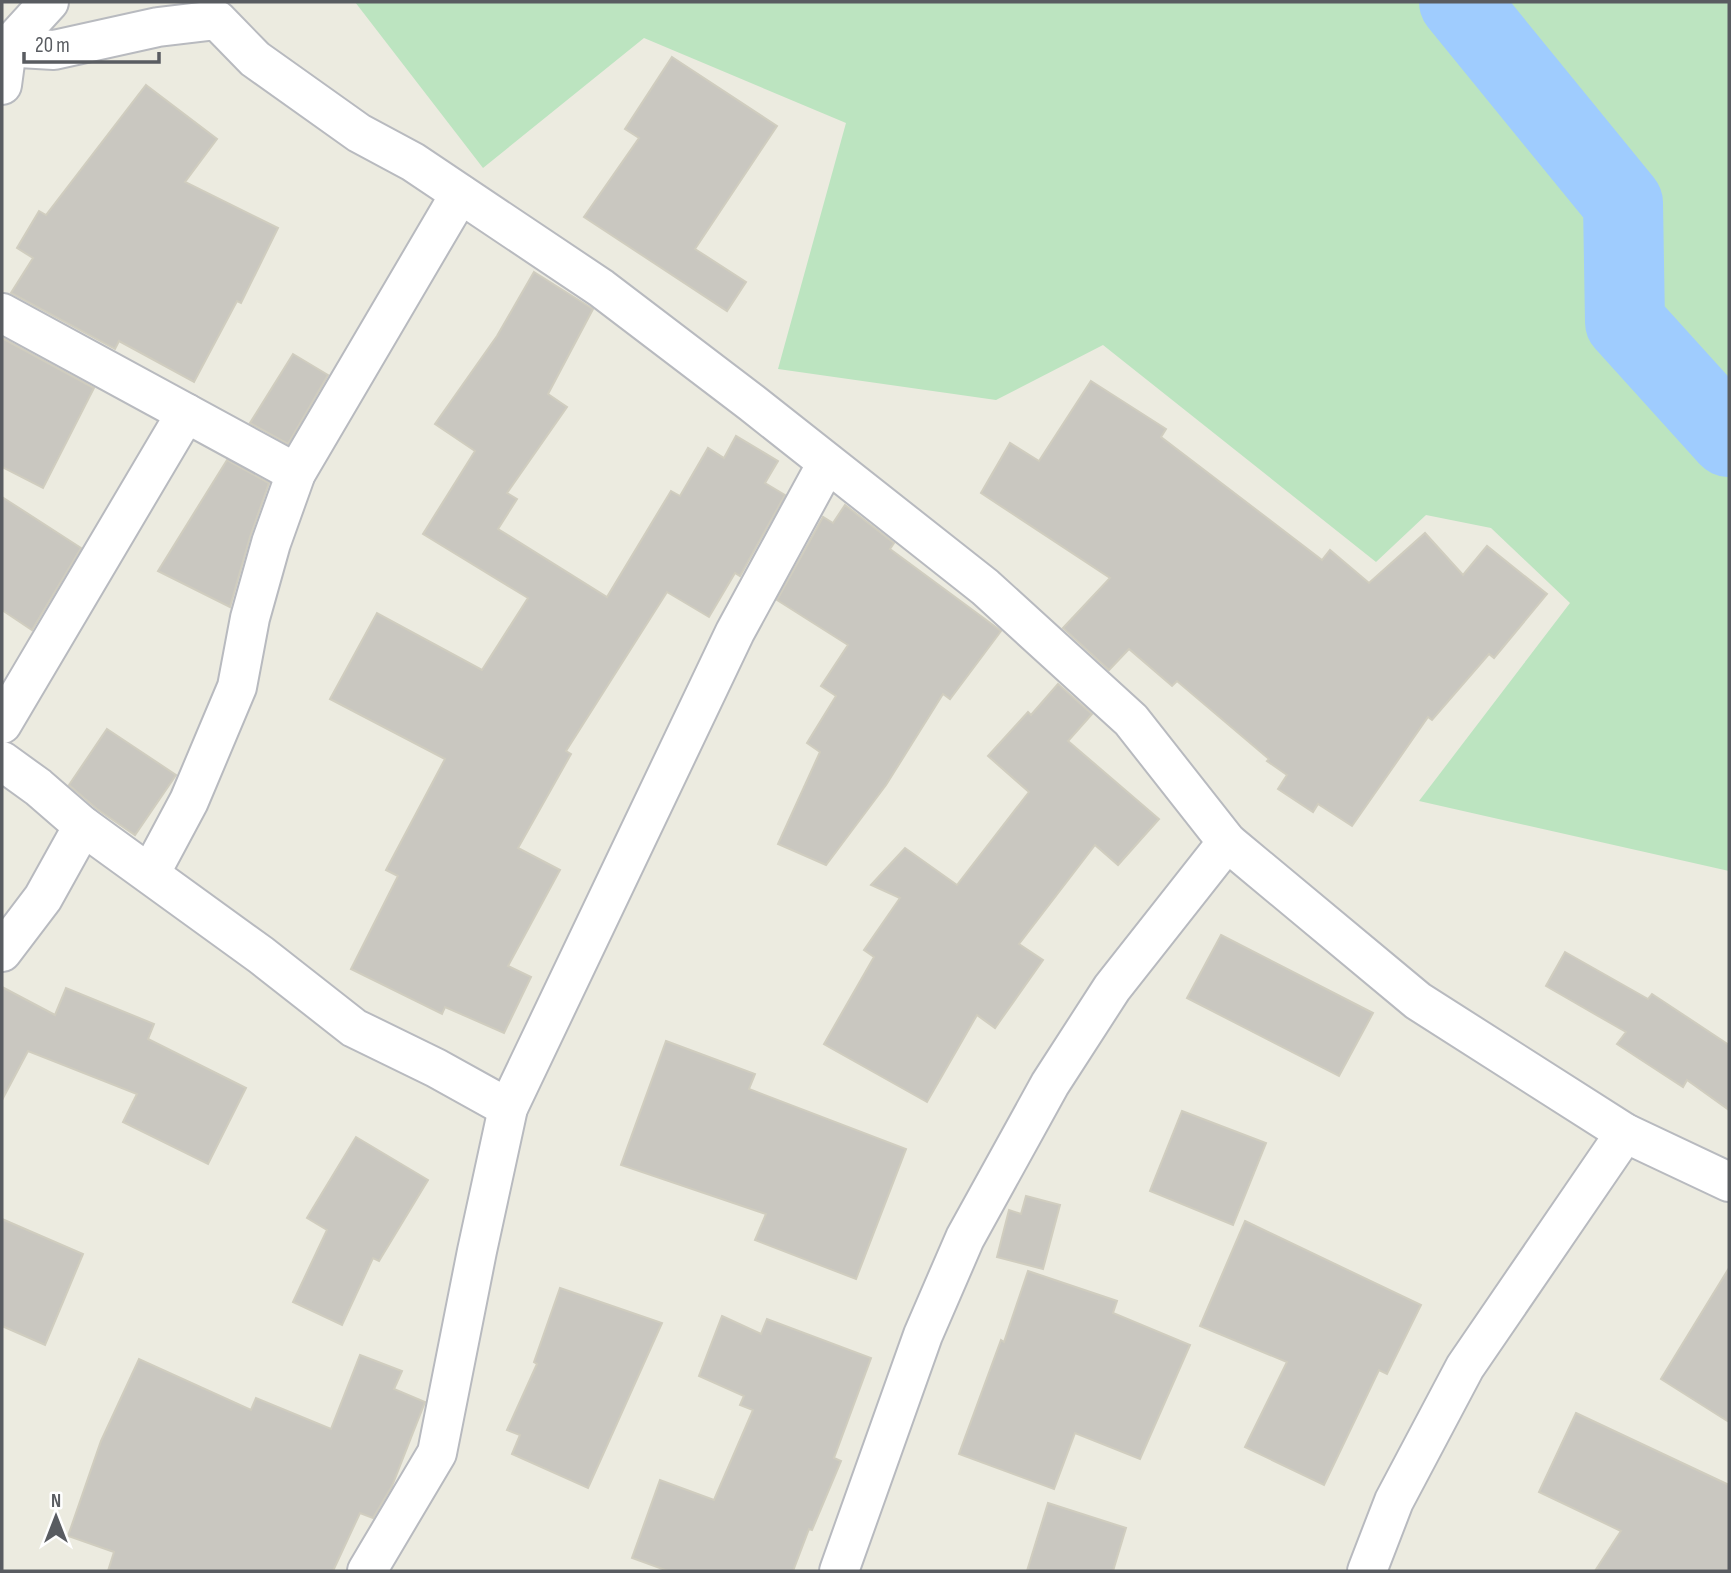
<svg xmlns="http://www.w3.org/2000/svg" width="1731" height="1573" font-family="'Sofia Sans Condensed',sans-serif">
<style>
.green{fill:#bce4c0}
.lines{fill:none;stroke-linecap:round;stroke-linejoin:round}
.river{stroke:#9fccfe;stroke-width:80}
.building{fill:#c9c7c0;stroke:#d0cdbf;stroke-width:2}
.street-casing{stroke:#b8babf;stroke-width:42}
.street{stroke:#fff;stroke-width:38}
</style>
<rect width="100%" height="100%" fill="#ecebe0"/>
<polygon class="green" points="355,2 1729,2 1729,871 1419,801 1570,603 1491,528 1426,515 1376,562 1103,345 996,400 778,369 846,123 644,38 483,168"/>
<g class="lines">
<polyline class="river" points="1459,2 1623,203 1625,322 1729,437"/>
</g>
<g class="building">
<polygon points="672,57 777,126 695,249 746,282 727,311 584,217 639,138 625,129"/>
<polygon points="146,85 217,139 185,182 278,228 241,303 237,301 194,382 119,341 115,349 11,293 33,258 17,248 39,211 46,215"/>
<polygon points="534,272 593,309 548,394 567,407 507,493 517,499 498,529 607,597 671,491 680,496 708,448 724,458 736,436 778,461 765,483 785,495 740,576 735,573 709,617 667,592 566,751 571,754 518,848 560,870 508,966 531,977 504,1033 445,1007 442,1014 351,969 398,876 386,870 445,759 330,699 377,613 482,670 528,598 423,534 475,451 435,424 497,336"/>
<polygon points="2,338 94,388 43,488 2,467"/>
<polygon points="293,354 328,375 288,444 250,423"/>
<polygon points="1091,381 1166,429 1161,437 1322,560 1330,550 1369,583 1425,533 1463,575 1487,546 1547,594 1494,658 1489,654 1432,720 1428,717 1352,826 1318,804 1313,812 1278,789 1287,775 1267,761 1269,759 1177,681 1172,686 1129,649 1109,670 1063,628 1110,578 981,493 1010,443 1039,461"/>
<polygon points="227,460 269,483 250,537 230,607 158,571"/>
<polygon points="2,497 81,548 32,630 2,610"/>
<polygon points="845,505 894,543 890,549 1001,631 950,699 943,694 886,785 826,865 778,844 820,752 807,743 836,696 821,686 848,645 777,600 823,517 833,523"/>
<polygon points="1058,684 1092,714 1068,741 1159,819 1118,865 1095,845 1019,944 1043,960 995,1028 977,1015 927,1102 824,1044 874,957 864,950 900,898 871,885 905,848 957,885 1029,792 988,756 1028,712 1031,715"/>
<polygon points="107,729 176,775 135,835 97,809 69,785"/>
<polygon points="1221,935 1373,1013 1339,1076 1187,998"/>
<polygon points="1565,952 1648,999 1652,994 1729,1045 1729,1110 1687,1080 1683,1087 1617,1044 1626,1032 1546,986"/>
<polygon points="2,987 55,1015 66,988 154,1024 148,1039 246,1088 208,1164 123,1122 137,1094 28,1051 2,1100"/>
<polygon points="666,1041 755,1074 749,1089 906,1149 856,1279 755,1240 766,1214 621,1165"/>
<polygon points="1182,1111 1266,1143 1233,1225 1150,1191"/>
<polygon points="356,1137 428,1180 379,1261 373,1258 342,1325 293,1302 327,1230 307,1218"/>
<polygon points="1026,1196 1060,1205 1043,1269 997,1257 1009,1210 1021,1214"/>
<polygon points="2,1219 83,1254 45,1345 2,1326"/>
<polygon points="1245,1221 1421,1305 1387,1374 1379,1370 1324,1485 1245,1447 1287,1362 1200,1326"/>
<polygon points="1729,1268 1729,1422 1661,1379"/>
<polygon points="1028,1271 1117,1301 1113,1313 1190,1345 1140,1459 1075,1433 1054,1489 959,1454 1001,1340 1004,1342"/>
<polygon points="560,1288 662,1323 588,1488 512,1454 520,1435 507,1430 537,1364 534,1362"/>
<polygon points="722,1316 761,1334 767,1319 871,1358 834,1458 841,1461 812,1530 809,1529 793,1571 668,1571 632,1558 660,1480 714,1500 753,1410 740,1405 744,1396 699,1376"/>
<polygon points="360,1355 402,1371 394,1389 425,1402 392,1486 373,1518 360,1513 333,1571 108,1571 114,1552 68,1536 101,1441 139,1359 251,1410 256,1398 331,1429"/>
<polygon points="1576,1413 1729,1485 1729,1571 1595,1571 1621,1531 1539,1492"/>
<polygon points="1048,1503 1126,1528 1113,1571 1027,1571"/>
</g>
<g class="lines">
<defs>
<g id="street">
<polyline points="2,47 54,50 158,27 217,20 255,59 359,133 413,162 601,288 752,403 985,587 1131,720 1227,842 1418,1001 1625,1133 1729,1182"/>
<polyline points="2,85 7,48 49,2"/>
<polyline points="2,313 296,473"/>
<polyline points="2,724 186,413"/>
<polyline points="2,761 38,787 83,826 261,955 354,1028 436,1068 508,1108"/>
<polyline points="150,874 189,801 237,687 250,618 271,543 296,473 460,194"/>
<polyline points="2,952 43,898 83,826"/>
<polyline points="367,1571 437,1453 477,1251 508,1108 735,632 827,463"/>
<polyline points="839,1571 923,1335 965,1238 1050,1084 1112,988 1227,842"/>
<polyline points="1367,1571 1394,1501 1465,1367 1625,1133"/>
</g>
</defs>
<use href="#street" class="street-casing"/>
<use href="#street" class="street"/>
</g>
<rect width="1731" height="1573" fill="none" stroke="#595c61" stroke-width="7"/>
<g transform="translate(56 1517)" stroke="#ffffff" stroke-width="5" paint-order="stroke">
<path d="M0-5L12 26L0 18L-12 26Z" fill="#595c61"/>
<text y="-10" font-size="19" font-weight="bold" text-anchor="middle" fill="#595c61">N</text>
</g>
<path d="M24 52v10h135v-10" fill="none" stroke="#595c61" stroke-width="3.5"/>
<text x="35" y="52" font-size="21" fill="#595c61" stroke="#ffffff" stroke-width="5" paint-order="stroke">20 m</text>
</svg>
